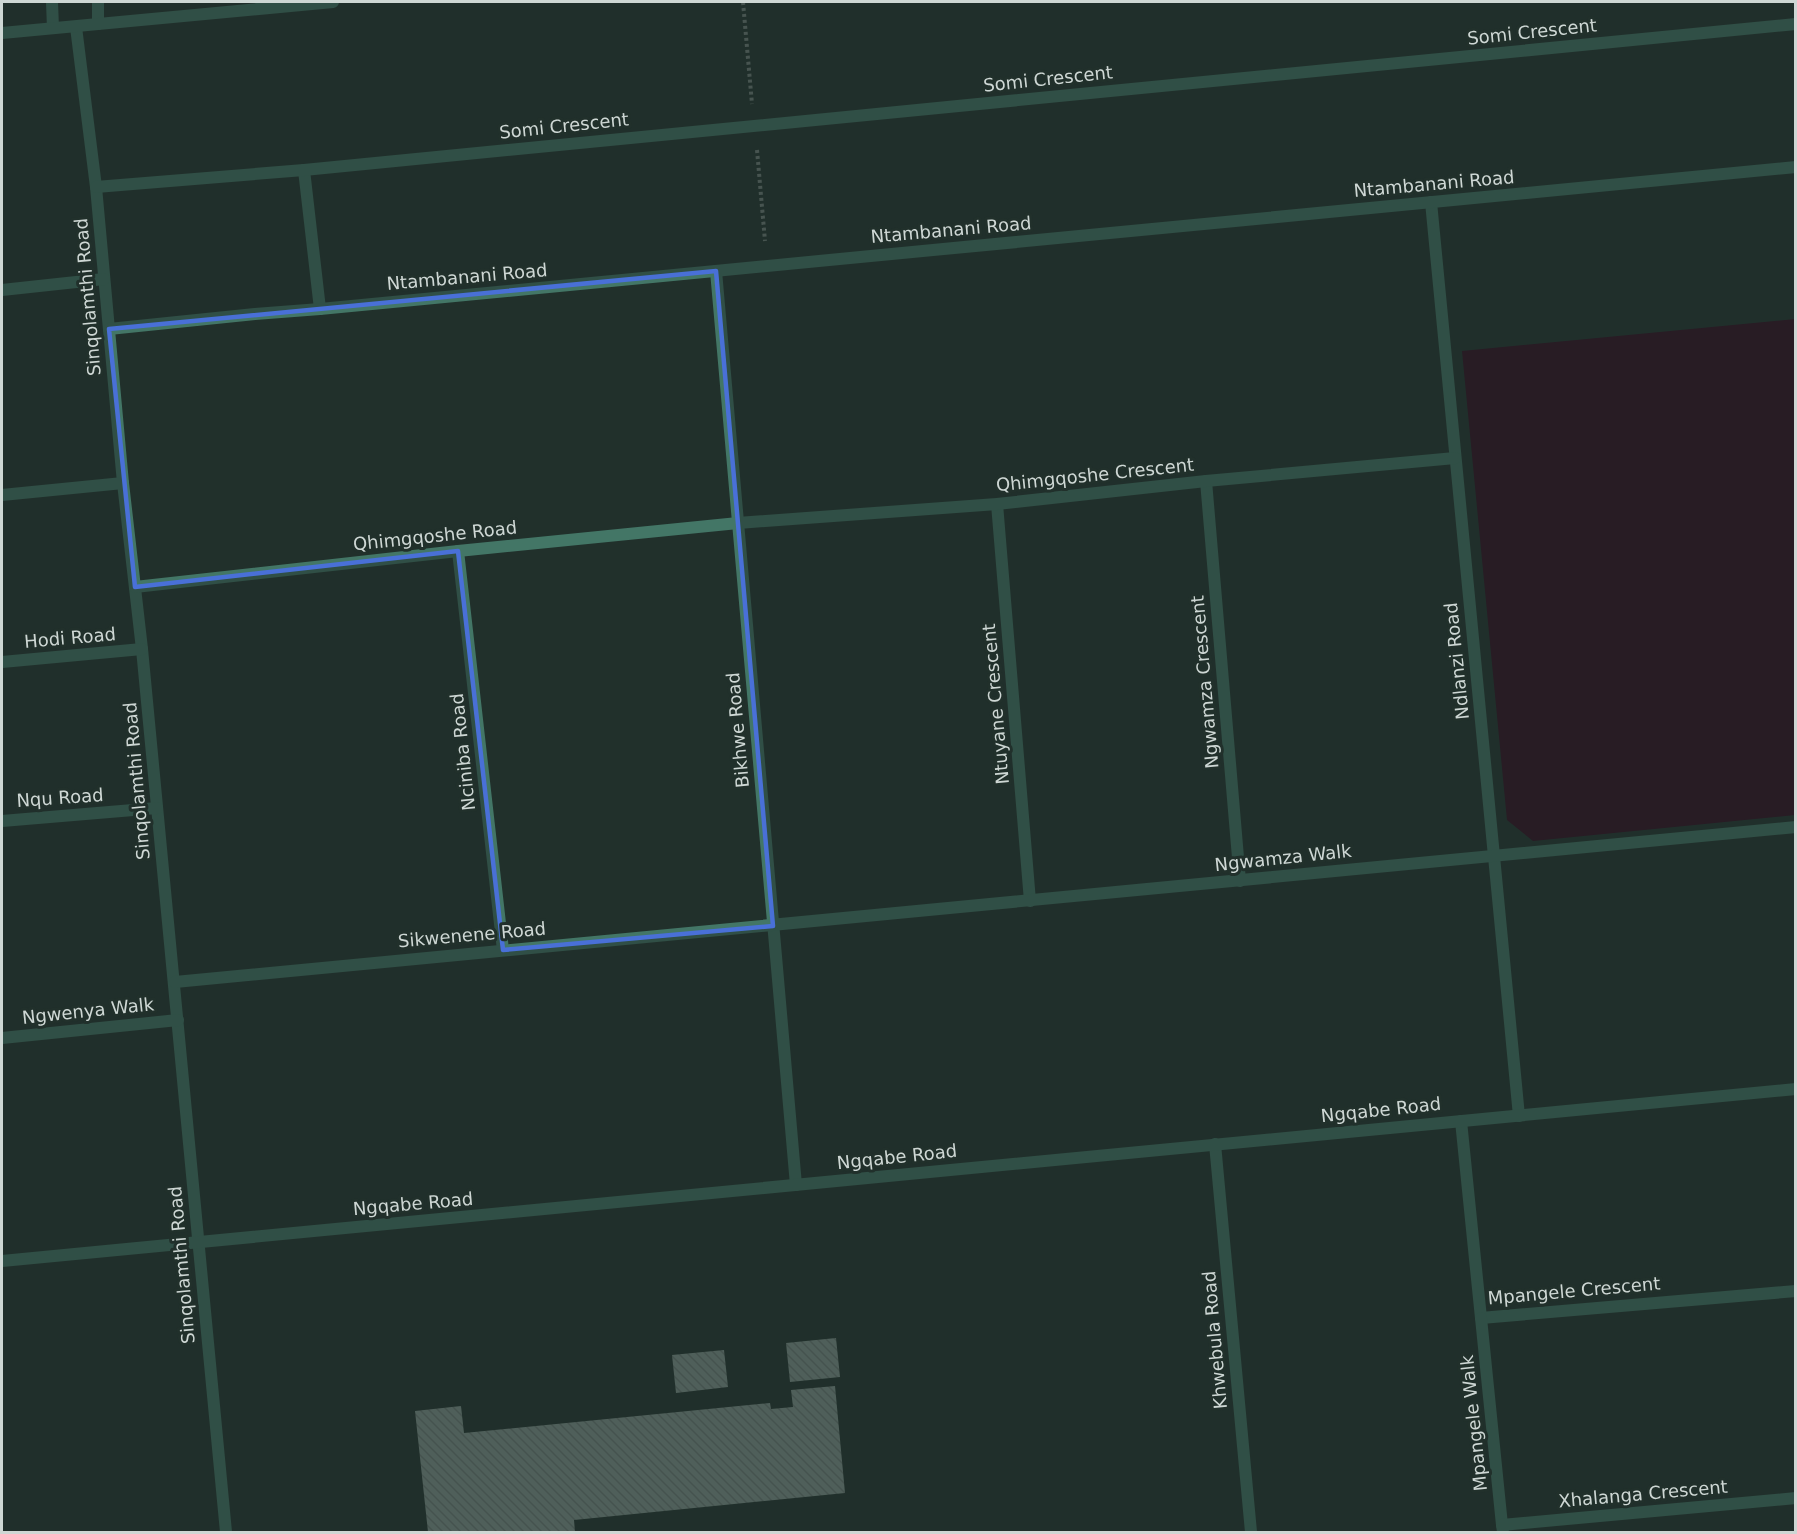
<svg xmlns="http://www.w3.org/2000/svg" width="1797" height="1534" font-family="'DejaVu Sans',sans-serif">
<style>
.water{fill:#31051c}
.building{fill:url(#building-back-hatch)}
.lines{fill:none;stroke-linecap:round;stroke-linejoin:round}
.path{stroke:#75817d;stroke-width:4;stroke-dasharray:3 3;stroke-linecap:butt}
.minor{stroke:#437666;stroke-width:12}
.tertiary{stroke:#437666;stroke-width:12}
.marked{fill:none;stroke:#4970d7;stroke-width:4.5;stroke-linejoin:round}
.labels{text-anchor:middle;stroke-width:6;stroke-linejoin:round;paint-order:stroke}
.street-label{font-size:18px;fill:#ced7d4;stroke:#21302b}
</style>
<defs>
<pattern id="building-back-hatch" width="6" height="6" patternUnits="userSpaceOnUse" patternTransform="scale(1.5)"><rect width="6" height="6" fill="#889a93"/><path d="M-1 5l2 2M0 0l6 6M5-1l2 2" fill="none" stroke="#727f7a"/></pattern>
</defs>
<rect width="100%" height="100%" fill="#21302b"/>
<polygon class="water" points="1795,319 1795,815 1533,841 1507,820 1462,351"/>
<g class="building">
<polygon points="836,1338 840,1377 790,1382 786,1343"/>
<polygon points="724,1350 728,1387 676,1393 672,1355"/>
<polygon points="835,1386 845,1493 574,1520 575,1532 428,1532 415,1411 461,1406 464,1433 770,1403 771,1409 793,1407 791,1390"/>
</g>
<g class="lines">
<g class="path">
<polyline points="743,2 752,104"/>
<polyline points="757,150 765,241"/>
</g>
<g class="minor">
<polyline points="52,2 53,28"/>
<polyline points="98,24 98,2"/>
<polyline points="76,27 96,187 123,483 142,649 226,1532"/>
<polyline points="304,170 320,309"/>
<polyline points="96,187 304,170 1796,24"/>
<polyline points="1431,202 1519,1116"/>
<polyline points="716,271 796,1185"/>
<polyline points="2,290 104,279"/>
<polyline points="109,329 255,314 320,309 1796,167"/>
<polyline points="1206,481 1240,881"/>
<polyline points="2,495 123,483"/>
<polyline points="997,504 1030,901"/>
<polyline points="458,551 503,950"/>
<polyline points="135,587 458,551 738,523 997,504 1206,481 1455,458"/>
<polyline points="2,662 142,649"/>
<polyline points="2,821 157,808"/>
<polyline points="175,982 1796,827"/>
<polyline points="2,1038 178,1020"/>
<polyline points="1461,1121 1481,1318 1796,1291"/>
<polyline points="1215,1144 1251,1532"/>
<polyline points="2,1261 1796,1089"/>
<polyline points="1481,1318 1502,1525"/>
<polyline points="1503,1532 1502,1525 1796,1498"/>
</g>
<polyline class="tertiary" points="2,33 333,2"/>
</g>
<path d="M0 0H1797V1534H0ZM716,271l57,655 -270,24 -45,-399 -323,36 -26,-258z" fill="#21302b" fill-opacity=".55" fill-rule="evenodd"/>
<path class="marked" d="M716,271l57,655 -270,24 -45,-399 -323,36 -26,-258z"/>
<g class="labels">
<g class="street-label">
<text transform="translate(1532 32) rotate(-6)" y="6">Somi Crescent</text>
<text transform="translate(1048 79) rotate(-6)" y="6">Somi Crescent</text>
<text transform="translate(564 126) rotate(-6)" y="6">Somi Crescent</text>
<text transform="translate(1434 184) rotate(-5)" y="6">Ntambanani Road</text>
<text transform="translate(951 230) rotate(-5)" y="6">Ntambanani Road</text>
<text transform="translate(467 277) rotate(-5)" y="6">Ntambanani Road</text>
<text transform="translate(88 297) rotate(-95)" y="6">Sinqolamthi Road</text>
<text transform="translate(1095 475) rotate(-6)" y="6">Qhimgqoshe Crescent</text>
<text transform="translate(435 536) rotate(-6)" y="6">Qhimgqoshe Road</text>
<text transform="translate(70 638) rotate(-5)" y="6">Hodi Road</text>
<text transform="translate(1457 661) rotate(-96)" y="6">Ndlanzi Road</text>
<text transform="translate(1205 682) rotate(-95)" y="6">Ngwamza Crescent</text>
<text transform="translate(996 704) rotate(-95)" y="6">Ntuyane Crescent</text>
<text transform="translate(738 730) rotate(-95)" y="6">Bikhwe Road</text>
<text transform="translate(463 752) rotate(-96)" y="6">Nciniba Road</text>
<text transform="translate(137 781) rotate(-95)" y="6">Sinqolamthi Road</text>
<text transform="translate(60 798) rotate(-4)" y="6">Nqu Road</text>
<text transform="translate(1283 858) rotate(-6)" y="6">Ngwamza Walk</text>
<text transform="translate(472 935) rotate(-5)" y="6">Sikwenene Road</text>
<text transform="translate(88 1011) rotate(-6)" y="6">Ngwenya Walk</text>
<text transform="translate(1381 1110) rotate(-6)" y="6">Ngqabe Road</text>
<text transform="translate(897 1157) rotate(-6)" y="6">Ngqabe Road</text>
<text transform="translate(413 1204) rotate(-5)" y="6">Ngqabe Road</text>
<text transform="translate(182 1265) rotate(-95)" y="6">Sinqolamthi Road</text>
<text transform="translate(1574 1291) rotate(-5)" y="6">Mpangele Crescent</text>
<text transform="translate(1215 1340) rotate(-95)" y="6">Khwebula Road</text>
<text transform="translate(1474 1423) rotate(-96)" y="6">Mpangele Walk</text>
<text transform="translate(1643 1494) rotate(-5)" y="6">Xhalanga Crescent</text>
</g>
</g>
<rect width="1797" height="1534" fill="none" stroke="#ced7d4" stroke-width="6"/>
</svg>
